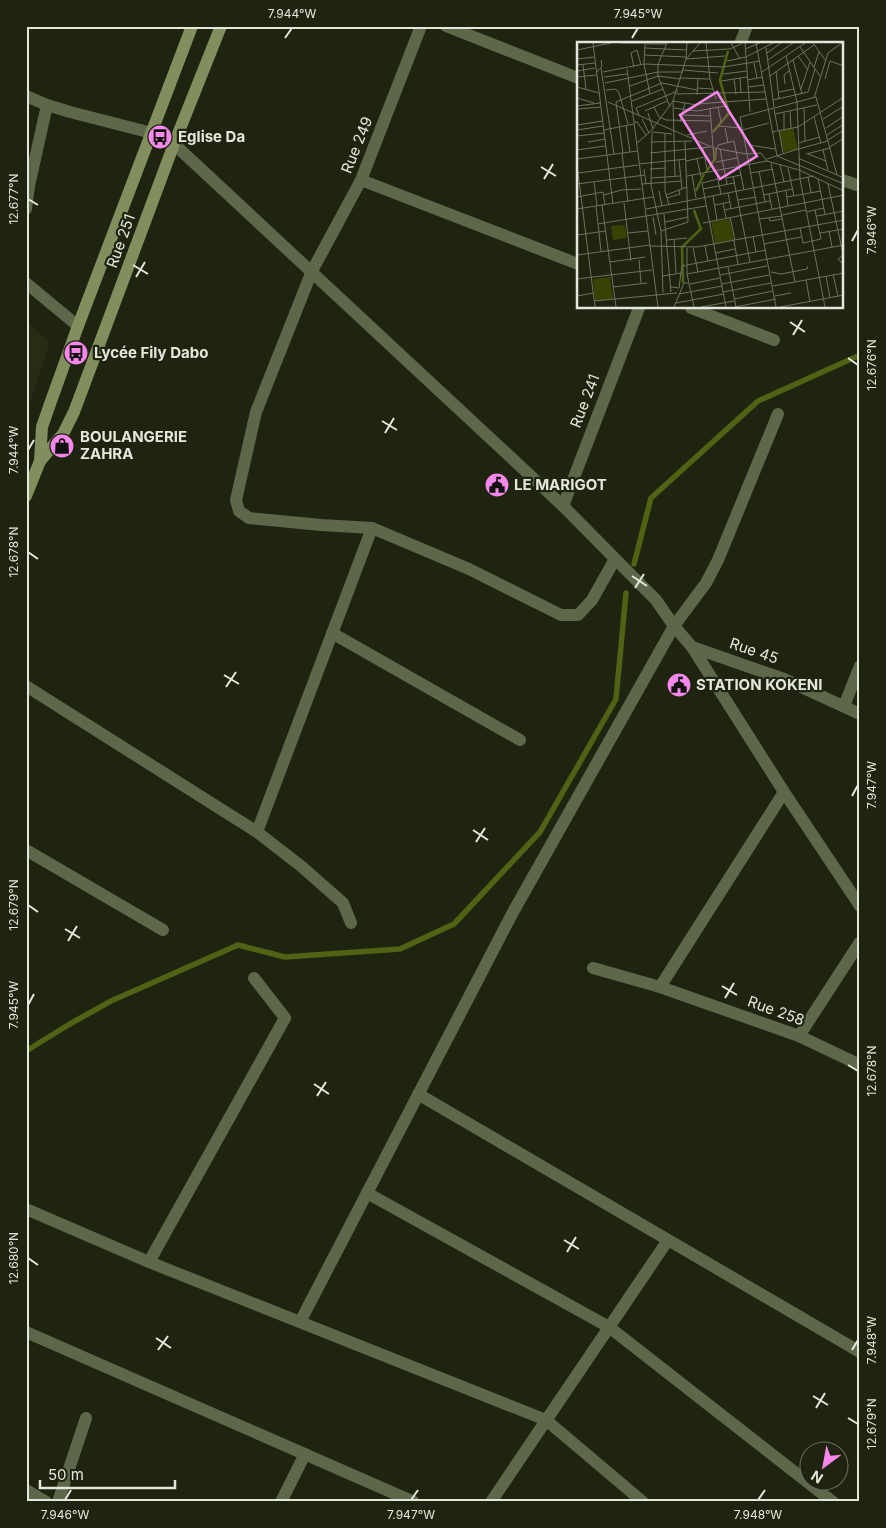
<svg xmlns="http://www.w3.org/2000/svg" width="886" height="1528" font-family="Inter,sans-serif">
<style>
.built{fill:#272d14}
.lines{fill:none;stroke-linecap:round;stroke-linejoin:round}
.stream{stroke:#516214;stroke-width:5.5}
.minor{stroke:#5f674a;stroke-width:12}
.tertiary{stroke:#5f674a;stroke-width:12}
.secondary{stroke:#818f5f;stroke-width:12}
.ticks{fill:none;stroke:#e4e8dc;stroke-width:2}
.labels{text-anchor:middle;stroke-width:4.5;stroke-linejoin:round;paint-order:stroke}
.poi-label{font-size:15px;font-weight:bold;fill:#e4e8dc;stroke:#1f2411;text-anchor:start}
.street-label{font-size:15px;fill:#e4e8dc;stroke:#1f2411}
.inset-river{fill:none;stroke:#516214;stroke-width:2.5}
.inset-road{fill:none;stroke:#6e7262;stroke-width:1}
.view{fill:#f788eb;fill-opacity:0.15;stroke:#f788eb;stroke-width:2.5}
.inset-edge{fill:none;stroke:#e4e8dc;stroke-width:2.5}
.neatline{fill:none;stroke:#e4e8dc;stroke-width:2}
.ticks-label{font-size:12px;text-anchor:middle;fill:#e4e8dc}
</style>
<rect width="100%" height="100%" fill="#1f2411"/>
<polygon class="built" points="26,321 50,343 26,414"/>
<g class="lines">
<g class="stream">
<polyline points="634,564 651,498 758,401 860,355"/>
<polyline points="26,1051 68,1025 111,1001 238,945 285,957 400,949 454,924 540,832 616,699 626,593"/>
</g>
<g class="minor">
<polyline points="421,26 361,180 312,271 256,412 236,500 239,511 249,518 321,525 372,528 469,569 561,615 578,615 592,600 615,559"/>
<polyline points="446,26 578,78"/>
<polyline points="740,44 747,26"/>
<polyline points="26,96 47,105 70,112 152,133 174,144"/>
<polyline points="361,180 578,264"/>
<polyline points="842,180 860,186"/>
<polyline points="26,209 29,186 47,105"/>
<polyline points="26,283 78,326"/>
<polyline points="691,308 774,340"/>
<polyline points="563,506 639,308"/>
<polyline points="332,633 520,740"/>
<polyline points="692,647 784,679 860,714"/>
<polyline points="26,686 257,832 301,866 343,903 351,923"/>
<polyline points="844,706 860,666"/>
<polyline points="257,832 372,528"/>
<polyline points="26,850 163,930"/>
<polyline points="593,968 660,987 799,1036 860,1065"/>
<polyline points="660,987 784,792"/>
<polyline points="799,1036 860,942"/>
<polyline points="418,1094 860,1352"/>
<polyline points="367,1193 609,1327 833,1502"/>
<polyline points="26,1209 149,1262 546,1420 643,1502"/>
<polyline points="149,1262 285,1018 254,978"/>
<polyline points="300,1322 512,914 674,626 706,583 718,560 778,414"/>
<polyline points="26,1332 414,1502"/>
<polyline points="26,1490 46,1502"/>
<polyline points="58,1502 86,1418"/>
<polyline points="281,1502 305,1454"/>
<polyline points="491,1502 668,1240"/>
</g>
<polyline class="tertiary" points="174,144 563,506 656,600 674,626 692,647 784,792 860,906"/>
<g class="secondary">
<polyline points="40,461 63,434 74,412 174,144 221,26"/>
<polyline points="26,496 40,461 42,427 50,404 78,326 192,26"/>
</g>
</g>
<path class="ticks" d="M285,38l7,-10M632,38l6,-10M541,167l15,9M544,179l9,-15M28,199l10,6M852,241l6,-11M133,265l15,9M136,277l9,-15M790,322l15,10M793,335l9,-15M848,358l10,7M382,421l15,9M385,433l9,-15M28,450l6,-10M28,552l10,7M632,576l15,10M635,588l9,-14M224,675l15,9M226,687l10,-15M852,796l6,-11M473,830l15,10M476,842l9,-14M28,905l10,7M65,929l15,9M68,941l9,-15M722,986l15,9M725,998l9,-15M28,1005l6,-11M848,1065l10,6M314,1084l15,10M317,1096l9,-14M564,1240l15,9M567,1252l9,-15M28,1258l10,7M156,1338l15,10M158,1350l10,-14M852,1350l6,-10M813,1396l15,9M816,1408l9,-15M848,1418l10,6M65,1500l6,-10M411,1500l7,-10M758,1500l7,-10"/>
<defs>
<symbol id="bus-disc" viewBox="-11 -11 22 22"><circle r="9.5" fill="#f788eb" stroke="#1f2411"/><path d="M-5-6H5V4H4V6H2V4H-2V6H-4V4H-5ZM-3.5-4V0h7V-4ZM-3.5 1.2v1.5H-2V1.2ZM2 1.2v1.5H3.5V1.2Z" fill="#111"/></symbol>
<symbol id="shop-disc" viewBox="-11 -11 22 22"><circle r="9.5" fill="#f788eb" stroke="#1f2411"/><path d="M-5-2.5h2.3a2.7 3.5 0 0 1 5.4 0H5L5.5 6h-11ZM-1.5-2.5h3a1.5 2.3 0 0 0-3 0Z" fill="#111"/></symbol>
<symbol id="civic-disc" viewBox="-11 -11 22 22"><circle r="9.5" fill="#f788eb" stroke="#1f2411"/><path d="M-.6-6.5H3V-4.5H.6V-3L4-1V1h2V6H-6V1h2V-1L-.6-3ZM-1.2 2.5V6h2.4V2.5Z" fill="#111"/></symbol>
</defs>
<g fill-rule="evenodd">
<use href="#bus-disc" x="146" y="123" width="28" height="28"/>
<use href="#bus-disc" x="62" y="339" width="28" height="28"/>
<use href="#shop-disc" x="48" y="432" width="28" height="28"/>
<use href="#civic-disc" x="483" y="471" width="28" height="28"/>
<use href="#civic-disc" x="665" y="671" width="28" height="28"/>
</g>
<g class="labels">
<g class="poi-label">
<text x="178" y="142">Eglise Da</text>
<text x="94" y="358">Lycée Fily Dabo</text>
<text x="80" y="442">BOULANGERIE<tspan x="80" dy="17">ZAHRA</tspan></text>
<text x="514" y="490">LE MARIGOT</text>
<text x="696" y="690">STATION KOKENI</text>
</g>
<g class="street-label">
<text transform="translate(357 145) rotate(-68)" y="5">Rue 249</text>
<text transform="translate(121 241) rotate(-70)" y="5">Rue 251</text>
<text transform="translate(585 401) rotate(-69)" y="5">Rue 241</text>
<text transform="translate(754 651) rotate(19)" y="5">Rue 45</text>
<text transform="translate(776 1011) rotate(20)" y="5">Rue 258</text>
</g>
</g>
<g transform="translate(577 42)">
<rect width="266" height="266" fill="#1f2411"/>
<path d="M216,86l5,21 -14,3 -5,-21zM153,177l4,21 -19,3 -4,-21zM48,183l2,13 -14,2 -2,-14zM33,235l3,22 -18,2 -2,-22z" fill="#374302"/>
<path class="inset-river" d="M136,90l16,-19 -9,-33 8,-29M129,130l9,-13 1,-10M119,149l8,-17M106,241l-1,-36 19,-18 -7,-19"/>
<path class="inset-road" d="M16,1l20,161M44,1h23M68,1l-1,21 6,30M90,1l-9,21v12l12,31M129,1l4,36 6,20M154,1l9,16M168,1l5,69M179,1l21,113 67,28M236,1l13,18M69,2h20M223,5l20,29M68,6l20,1M189,6l8,59M88,7l22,1M168,7l15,-6M0,8l34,-7M60,8l4,15M116,9l37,-2 13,-6M190,11l14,-10M67,13l42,2M209,14l11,46 19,-5 21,78M221,14l10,14M110,16l13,-15M0,17l17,-2M109,17l39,-3M191,18l25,-17M216,18l9,34M150,19l19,-4 27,-14M177,21l3,15M0,23l18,-2M6,23l3,24M57,25l-3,-14 6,-3M237,25l5,-15M24,26l13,86M50,27l31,238M106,28l35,3M0,29l18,-3M199,29l3,28M26,30l41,-8 80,3 36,-6M185,30l43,-29M19,31l6,-7 -1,-6M146,32l24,-3M193,34l44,-31M0,35l19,-2M27,35l23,-3M104,36l29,1M163,36l1,15M157,37l2,15M248,37l5,-18 14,5M170,38l16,-3M144,39l26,-4M28,41l53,-11h25M208,42l-1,-9 5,-4M53,44l28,-10 23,3M0,45l22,6M171,45l16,-2M120,46l16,1M224,47l9,-27M29,48l10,-1 3,4 9,31M202,50l15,-3M99,52l89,-2M120,53l1,-16M0,56l17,5M237,56l14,-45 14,-10M196,58l35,-8 7,-23M55,59l31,-12M31,60l106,46 32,6 15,-1 6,8M120,62l69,-5M0,64l23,-3M77,65l5,10 7,3 45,1M141,65l3,15M97,66l23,3 28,-5M133,66l4,51M227,66l1,33M1,67l23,-2M197,67l4,21M68,69l22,-10M213,69l1,17M71,71l5,16M207,71v16M198,72l42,-9M62,73l-3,-7 42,-17M104,73l30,1M237,75l7,26M65,77l7,14M246,77l21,-13M57,80h3l9,13M103,80l5,-19M0,83l25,-4M49,83l4,27M141,84l23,2M148,86l3,15M249,86l18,-12M0,88l26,-4M27,88l30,-6M165,88l27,-7M202,88l4,23M75,90l20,2M195,90l26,-5 2,52 25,128M75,91l-1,52 10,46 2,62M88,92v57l4,14M110,93l20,-4M250,93l17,-11M0,94l27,-3M251,98l16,-10M11,100l17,-3M74,100l41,-1M60,101l14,-12 22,-30 13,-42 1,-16M221,101l22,-6M172,103l26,4M253,105l14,-9M126,106l4,21M140,106l1,-3 16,-4 10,49M143,107l7,35M221,107l30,-8M0,108l28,-4M246,108l5,20M45,111l6,49M46,111l-7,-51 46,-19 35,7M73,111l60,-6M229,112l24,-6M231,112l18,7M221,116l46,20M0,117l61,-8M120,117l4,18M190,117l31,-10M102,118l3,29M109,119l18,-4M190,119l32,9 45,21M139,120l21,-4M194,121l24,119M62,122l47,-5M0,123l18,142M203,123l4,17M211,126l6,28M67,127l2,15M73,127l16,-1M139,129l5,23M182,129l6,31M1,131l60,-8M174,131l22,-4M115,133l4,23M98,134l-2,-75 24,4M110,134l80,-15M156,134l17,86M231,135l3,15M74,136l29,-2M149,136l15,-3M141,137l-16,4 24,124M241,137l7,35M17,140l3,24M0,142l68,-9M65,142l39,-3M251,142l15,70M126,147l31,-6M82,149l3,15M209,149l2,15M151,151l3,15M192,152l3,15M27,153l17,-5 20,-1M89,153l21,-8M187,153l28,-6M136,154l4,24M0,155l26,-5 2,13M210,155l34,-6M90,156l13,-4 -1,-4M161,158l18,-3M47,161l7,58M146,161l3,15M25,163l14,102M138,163l15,-3M19,164l5,45M0,167l76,-12M69,167l168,-33M147,168l46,-9M229,170l18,-4M87,172l7,78M205,173l24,-5M240,174l27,-5M76,175l3,18M153,175l5,23M192,176l1,3 12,-2M182,177l23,-3M88,180l23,-5M126,181l141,-28M21,182l108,-18M223,186l3,15 18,-4 -6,-29M84,189l27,-9 -3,-81M252,189l3,16M51,191l20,-2M243,191l24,-4M0,193l29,-4M185,193l82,-15M176,195l3,15M97,197l2,34M90,198l20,-2M157,199l4,23M187,202l37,-7M72,204l48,1 65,-12M128,204l3,15M110,206v26l7,33M116,206l5,24M138,211l20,-4M267,212l-6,5 6,6M0,213l73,-10M62,218l2,23M33,220l35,-5M110,223l79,-15M151,225l8,40M194,230l10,2 26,-5 1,-3M110,232l157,-29M256,232l5,22M143,233l47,-9M85,234l20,-3M249,234l4,22M0,237l75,-9M229,238l4,22M113,242l30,-6M145,242l47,-9M196,244l71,-13M36,245l34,-4M94,245l8,1 3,-23 4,1M146,250l48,-9M102,252l43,-8M0,254l16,-3M198,254l16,-3M157,257l39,-8M17,259l83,-8M99,261l48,-9M97,265l10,-24h5M124,265l33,-6M158,265l41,-8M199,265l-36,-190 57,-15 1,25 46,-30M203,265l64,-12"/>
<path class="view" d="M140,50l40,64 -37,23 -40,-64z"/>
<rect width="266" height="266" class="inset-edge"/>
</g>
<rect width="886" height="1528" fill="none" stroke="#1f2411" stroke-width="55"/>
<g transform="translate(824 1466) rotate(212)"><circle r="24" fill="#1f2411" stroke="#6e7262"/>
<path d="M0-4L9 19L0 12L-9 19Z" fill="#f788eb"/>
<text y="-8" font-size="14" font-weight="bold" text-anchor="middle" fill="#e4e8dc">N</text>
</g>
<path d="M40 1480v8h135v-8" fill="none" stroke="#e4e8dc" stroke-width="2.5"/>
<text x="48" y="1480" font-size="15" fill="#e4e8dc" stroke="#1f2411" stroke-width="4" paint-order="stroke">50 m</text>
<rect x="28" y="28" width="830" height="1472" class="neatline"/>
<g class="ticks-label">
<text x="292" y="18">7.944°W</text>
<text x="638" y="18">7.945°W</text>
<text transform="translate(14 199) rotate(-90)" y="4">12.677°N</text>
<text transform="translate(872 230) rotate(-90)" y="4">7.946°W</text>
<text transform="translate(872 365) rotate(-90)" y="4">12.676°N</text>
<text transform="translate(14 450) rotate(-90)" y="4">7.944°W</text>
<text transform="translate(14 552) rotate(-90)" y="4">12.678°N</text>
<text transform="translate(872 785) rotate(-90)" y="4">7.947°W</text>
<text transform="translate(14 905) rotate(-90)" y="4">12.679°N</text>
<text transform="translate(14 1005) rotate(-90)" y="4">7.945°W</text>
<text transform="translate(872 1071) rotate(-90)" y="4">12.678°N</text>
<text transform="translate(14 1258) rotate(-90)" y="4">12.680°N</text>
<text transform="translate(872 1340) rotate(-90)" y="4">7.948°W</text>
<text transform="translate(872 1424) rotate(-90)" y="4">12.679°N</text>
<text x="65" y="1519">7.946°W</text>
<text x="411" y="1519">7.947°W</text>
<text x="758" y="1519">7.948°W</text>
</g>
</svg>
